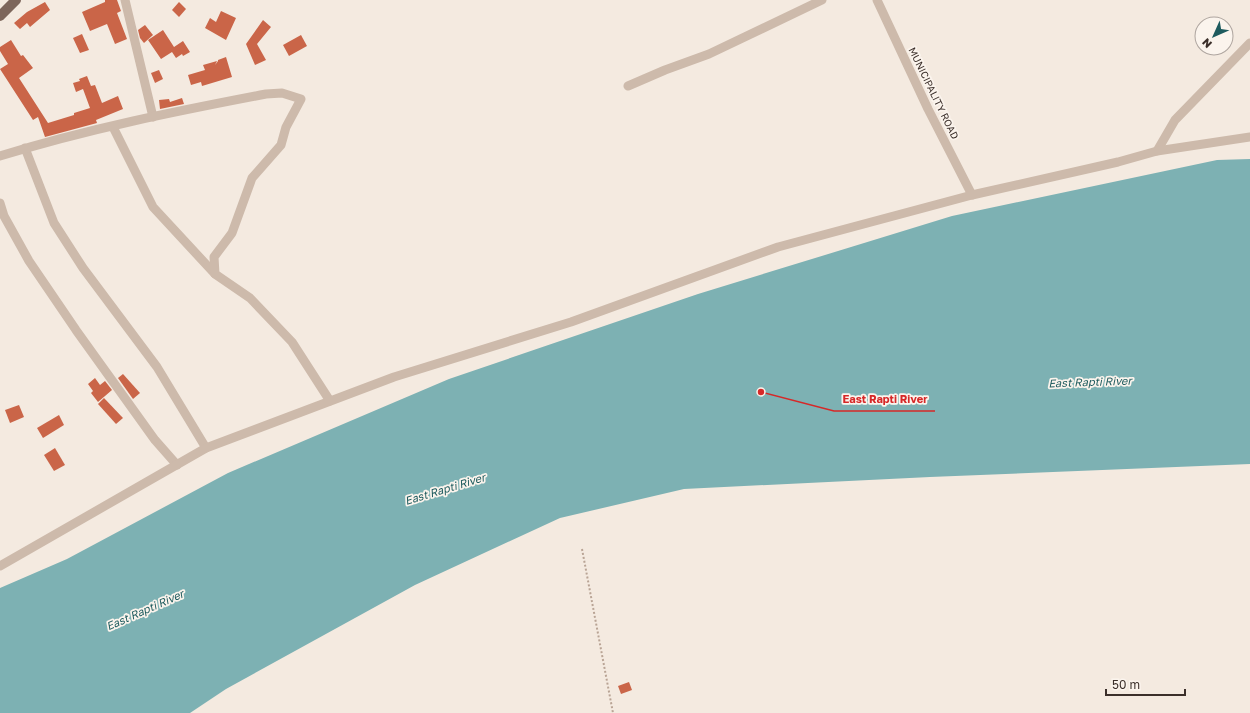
<svg xmlns="http://www.w3.org/2000/svg" width="1250" height="713" font-family="'Golos Text',sans-serif">
<style>
.water{fill:#7db1b3}
.building{fill:#ca6548}
.lines{fill:none;stroke-linecap:round;stroke-linejoin:round}
.path{stroke:#b9a495;stroke-width:2;stroke-dasharray:2 2;stroke-linecap:butt}
.minor{stroke:#cdbaab;stroke-width:9}
.primary{stroke:#7d665b;stroke-width:10}
.labels{text-anchor:middle;stroke-width:3.5;stroke-linejoin:round;paint-order:stroke}
.street-label{font-size:10px;fill:#3b2f2a;stroke:#fbf4ed}
.water-label{font-size:11px;font-style:italic;fill:#1e5b5e;stroke:#fbf4ed}
.leader{fill:none;stroke:#d62828;stroke-width:1.5}
.callout-dot{fill:#d62828;stroke:#fbf4ed;stroke-width:1.5}
.callout-label{font-size:11px;text-anchor:middle;font-weight:bold;fill:#d62828;stroke:#fbf4ed;stroke-width:3.5;stroke-linejoin:round;paint-order:stroke}
</style>
<rect width="100%" height="100%" fill="#f4eae0"/>
<polygon class="water" points="1250,159 1250,464 930,477 684,489 560,518 415,585 226,689 190,713 0,713 0,588 67,559 228,473 449,379 698,294 952,216 1217,160"/>
<g class="building">
<polygon points="105,0 117,0 121,11 117,13 127,39 115,44 107,24 90,31 82,12 105,2"/>
<polygon points="45,2 50,10 30,27 27,23 20,29 14,23 27,12"/>
<polygon points="179,2 186,9 179,17 172,10"/>
<polygon points="221,11 236,18 226,40 205,28 210,18 216,22"/>
<polygon points="263,20 271,27 257,44 266,60 255,65 246,44"/>
<polygon points="145,25 153,35 144,43 140,38 138,30"/>
<polygon points="163,30 174,47 183,41 190,52 183,56 182,54 176,58 172,52 161,59 148,40"/>
<polygon points="82,34 89,50 80,53 73,38"/>
<polygon points="301,35 307,46 289,56 283,45"/>
<polygon points="11,40 21,56 23,55 33,68 19,78 48,123 74,115 74,113 90,108 83,89 76,92 73,83 80,81 79,79 87,76 91,86 95,85 102,103 118,96 123,109 96,120 97,123 45,137 38,117 33,120 0,69 8,64 0,51 0,47"/>
<polygon points="226,57 232,77 202,86 201,82 191,85 188,75 205,70 203,65 217,61 215,65 218,61 218,60"/>
<polygon points="159,70 163,79 155,83 151,73"/>
<polygon points="182,98 184,104 160,109 159,100 169,99 170,102"/>
<polygon points="123,374 140,393 133,399 118,378"/>
<polygon points="95,378 100,385 105,381 112,390 98,402 91,393 93,391 88,384"/>
<polygon points="104,398 123,418 116,424 98,404"/>
<polygon points="19,405 24,417 10,423 5,410"/>
<polygon points="59,415 64,425 43,438 37,428"/>
<polygon points="55,448 65,465 54,471 44,455"/>
<polygon points="629,682 632,690 621,694 618,686"/>
</g>
<g class="lines">
<polyline class="path" points="582,549 613,713"/>
<g class="minor">
<polyline points="125,0 153,117"/>
<polyline points="877,0 928,109 972,195"/>
<polyline points="628,86 665,70 709,54 822,0"/>
<polyline points="113,127 153,207 215,274"/>
<polyline points="25,148 54,223 83,268 157,367 206,448"/>
<polyline points="1157,151 1175,120 1250,43"/>
<path d="M0,156c87,-27 177,-45 266,-62l16,-1 19,6 -15,28 -5,18 -29,33 -20,55 -18,24 1,17 35,24 42,44 38,59"/>
<polyline points="0,203 4,216 29,261 76,330 155,440 177,465"/>
<polyline points="0,566 206,448 394,377 571,322 778,247 972,195 1118,162 1157,151 1250,137"/>
</g>
<polyline class="primary" points="0,16 16,0"/>
</g>
<g class="labels">
<g class="street-label">
<text transform="translate(934 93) rotate(64)" y="4">MUNICIPALITY ROAD</text>
</g>
<g class="water-label">
<text transform="translate(1090 382) rotate(-2)" y="4">East Rapti River</text>
<text transform="translate(445 489) rotate(-17)" y="4">East Rapti River</text>
<text transform="translate(145 610) rotate(-24)" y="4">East Rapti River</text>
</g>
</g>
<path class="leader" d="M761 392L834 411H935"/>
<circle class="callout-dot" cx="761" cy="392" r="4"/>
<g class="callout-label">
<text x="885" y="403">East Rapti River</text>
</g>
<g transform="translate(1214 36) rotate(225)"><circle r="19" fill="#fbf4ed" stroke="#aea59f"/>
<path d="M0-3L7 15L0 10L-7 15Z" fill="#1e5b5e"/>
<text y="-6" font-size="11" font-weight="bold" text-anchor="middle" fill="#3b2f2a">N</text>
</g>
<path d="M1106 689v6h79v-6" fill="none" stroke="#3b2f2a" stroke-width="2"/>
<text x="1112" y="689" font-size="12" fill="#3b2f2a" stroke="#fbf4ed" stroke-width="3" paint-order="stroke">50 m</text>
</svg>
